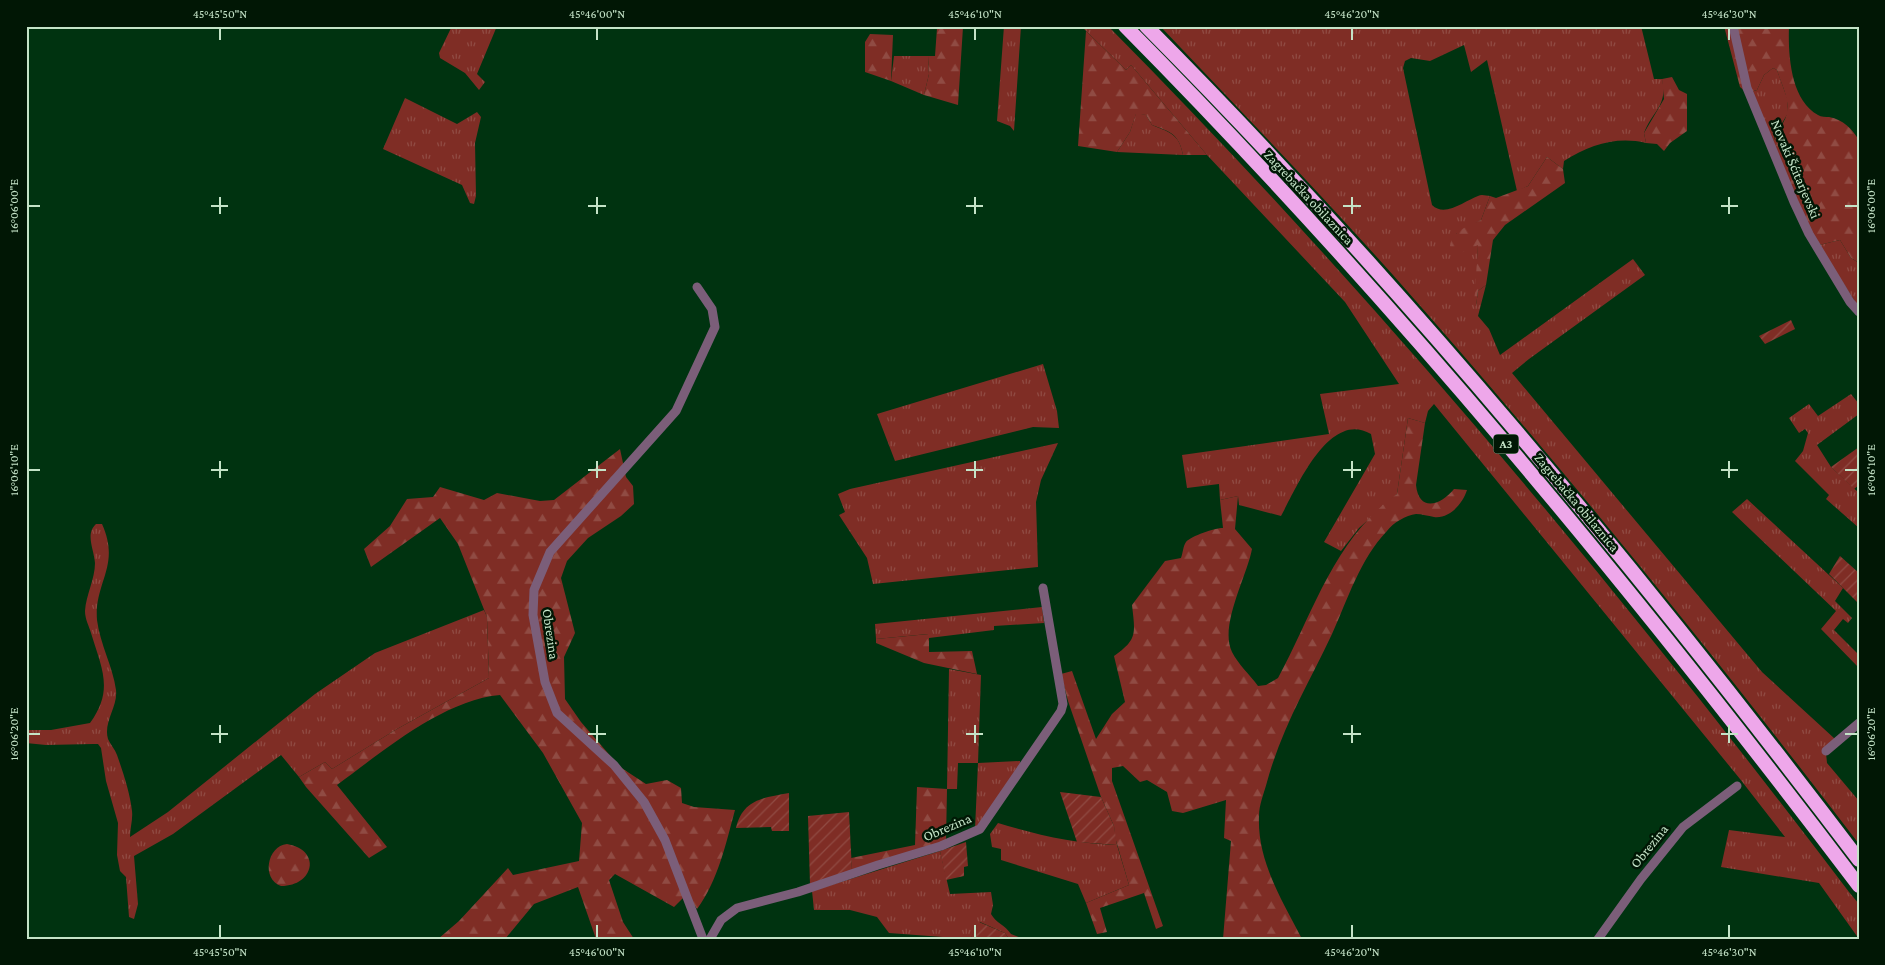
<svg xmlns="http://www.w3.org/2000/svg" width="1885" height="965" font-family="'Crimson Pro',serif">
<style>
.grass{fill:url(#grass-tufts)}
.forest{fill:url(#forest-firs)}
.garden{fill:url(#garden-furrows)}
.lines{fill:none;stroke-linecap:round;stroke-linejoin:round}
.minor{stroke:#7b5e79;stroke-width:9}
.highway{stroke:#eea7ea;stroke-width:14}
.ticks{fill:none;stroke:#c4e3c7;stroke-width:2}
.labels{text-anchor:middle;stroke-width:5;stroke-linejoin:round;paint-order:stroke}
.shield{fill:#011705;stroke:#8aa68d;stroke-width:1}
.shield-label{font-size:12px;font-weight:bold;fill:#c4e3c7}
.street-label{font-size:14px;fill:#c4e3c7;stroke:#011705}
.neatline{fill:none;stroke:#c4e3c7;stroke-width:2}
.ticks-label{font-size:12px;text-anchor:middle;fill:#c4e3c7}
</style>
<defs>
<pattern id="grass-tufts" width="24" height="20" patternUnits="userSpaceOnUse" patternTransform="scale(1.25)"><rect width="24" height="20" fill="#7f2d25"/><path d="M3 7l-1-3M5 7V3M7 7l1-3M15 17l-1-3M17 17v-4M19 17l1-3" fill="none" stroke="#904b43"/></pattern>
<pattern id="forest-firs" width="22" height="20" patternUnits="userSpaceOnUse" patternTransform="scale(1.25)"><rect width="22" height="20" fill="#7f2d25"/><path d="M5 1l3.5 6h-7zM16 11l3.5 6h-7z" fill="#904b43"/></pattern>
<pattern id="garden-furrows" width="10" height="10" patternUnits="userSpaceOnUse" patternTransform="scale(1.25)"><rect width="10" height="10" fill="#7f2d25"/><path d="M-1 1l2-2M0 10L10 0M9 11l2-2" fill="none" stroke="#904b43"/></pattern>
</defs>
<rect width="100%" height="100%" fill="#003310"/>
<g class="grass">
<polygon points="452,26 497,26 477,74 485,82 479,90 465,73 440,58 439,53"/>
<polygon points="1004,26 1021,26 1014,131 1010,126 997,121"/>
<path d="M1081,26h27c268,270 511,563 741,866l10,12v35l-40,-56 -98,-16 8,-37 56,7 -45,-58 -306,-375 -6,7 -3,12 -17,-5 -11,76 -38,34 -18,23 -17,-9 51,-88 -4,-20c-42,-25 -75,55 -90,82l-42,-11 -1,-9 -18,4 -1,-16 -32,4 -5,-33 147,-21 -9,-40 79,-10 -54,-82 -138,-147 -76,-90 -5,5z"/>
<path d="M1160,26h481l13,53h8c6,27 -9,31 -18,54l2,10c-30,-7 -56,2 -82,18l-1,8 -16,-12 -19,29 -11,5 -30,-131 -16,12 -7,-27 -34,16 -19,-3 -6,3 -2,7 29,137c13,13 34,-5 46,-9 4,-2 8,0 12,0l-9,24 -25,14 22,11 -2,61 2,-15 8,-6 -8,31 11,13 11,26 133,-96 12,16 -116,84 -17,14 250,299 73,67 -9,14 1,10 32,38v43c-149,-195 -303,-385 -466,-569 -76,-85 -155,-167 -233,-249z"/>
<polygon points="894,56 928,56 929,74 924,95 891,81"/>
<polygon points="1773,68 1777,70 1787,98 1788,113 1775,135 1773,144 1751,92 1757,90 1764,75"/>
<polygon points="405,98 457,124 477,112 481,117 475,143 476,196 474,204 470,203 462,185 383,149"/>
<path d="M1136,113l10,2 6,10c19,8 27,9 31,30l-66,-3 13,-20z"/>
<polygon points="1840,240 1851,258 1859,263 1859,308 1819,245"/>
<polygon points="1043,364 1057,411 1059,428 1033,427 895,461 877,414"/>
<polygon points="1851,394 1859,404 1859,414 1817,445 1831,467 1859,493 1859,528 1826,499 1829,495 1795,461 1803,451 1808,433 1805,429 1799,433 1789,418 1809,404 1818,416"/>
<polygon points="1058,443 1041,480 1036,502 1038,567 873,584 867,558 839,515 845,512 838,494 850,489"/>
<polygon points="1747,499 1843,588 1835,601 1852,618 1848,623 1843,619 1834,630 1859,655 1859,668 1821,629 1836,611 1732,512"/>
<path d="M96,524h6c19,42 -8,58 -5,96 3,24 16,47 19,70 2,17 -13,32 -8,49 2,5 7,10 9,16 6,17 13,38 15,56 1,9 -2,17 -2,26l38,-25 147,-118 60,-41 109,-43 3,7 2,61 -92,51 -65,40 -7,-7 -26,15 -18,-22 -108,79 -39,22 4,48 -4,15 -5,-2 -3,-40 -6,-6 -3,-16 1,-32 -12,-42 -5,-33 -3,-4h-5l-47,1 -20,-2v-13h25l39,-7c24,-33 12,-54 1,-90 -2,-7 -6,-14 -6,-22 1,-16 10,-32 10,-48 -1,-14 -10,-29 1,-39z"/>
<polygon points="1042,607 1044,623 994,626 994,630 929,638 928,634 876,639 875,624"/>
<polygon points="949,669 981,675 978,763 1020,761 1020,768 975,829 978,763 958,763 957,789 947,789"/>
<path d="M998,823c39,12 78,21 119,22l12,40 -43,18 -8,-19 -77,-24v-11l-9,-2 -2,-13z"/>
<path d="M940,851l10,43 41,-2 2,13 -2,9c5,9 14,11 20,20l13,5h-15l-4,-6 -25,-11 -10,17 -81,-6 -12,-16 -27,-7h-36l-2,-19z"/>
</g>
<g class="forest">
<path d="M1724,26h65c-1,27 1,74 29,89 3,2 8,2 11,2 15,3 22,11 30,23v123l-8,-5 -11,-18 -21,5 -12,-22 -34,-79c2,-9 6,-14 10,-21 11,-18 -1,-36 -6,-53l-4,-2 -9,7 -7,15 -10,3 -7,-6z"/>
<polygon points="963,27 958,105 924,95 929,74 928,56 935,56 937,28"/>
<path d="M1086,31l40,39 5,-5 76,90h-24c-4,-21 -12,-23 -31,-30l-6,-10 -10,-1 -6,18 -13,20 -39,-6z"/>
<polygon points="870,34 893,35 891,81 865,72 865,42"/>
<polygon points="1672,77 1679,90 1687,94 1687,131 1670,143 1664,151 1657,144 1646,143 1644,133 1664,99 1662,79"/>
<path d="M1547,157l16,12 2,14 -60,42 -12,15 -7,45 -8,6 -2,15h-2l4,-61 -22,10 -6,-9c2,-15 18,-20 31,-26l9,-24 6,2 32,-12z"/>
<path d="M1408,418l17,5 -9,62c3,28 25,20 38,4l13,1c-4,13 -17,29 -33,27 -6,-1 -12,-3 -18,-3 -10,1 -23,9 -29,17 -27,28 -39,68 -55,103 -24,51 -50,93 -65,148 -3,11 -8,23 -8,34 -2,45 23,84 43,123h-79l8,-98 -7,-3 2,-38 -43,13 -11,-2 -5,-19 -20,-12 -7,2 -17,-16 -11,2v13l51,145 -7,3 -12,-36 -44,15 7,24 -10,2 -11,-31 43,-18 -14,-48 -1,-11 -13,-29 -33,-96 -7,-27 11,-3 24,68 16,-25 13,-12 -11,-46c24,-17 21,-23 18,-51l33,-44 16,-3c2,-5 2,-12 5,-16 5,-6 29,-14 37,-14l-3,-28 18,-4 -3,33 17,20c-5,27 -33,77 -20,103 6,12 18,23 26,34l8,-1 12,-7c36,-66 55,-138 119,-184z"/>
<path d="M620,449l6,28 7,9 1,18 -13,12 -33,22 -21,23 -6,17 14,55 -11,24 1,42 16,23 39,45 26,17 21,-4 14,8 1,15 12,4 41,3c-9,33 -17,71 -38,99l-10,-15 -13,13 -59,-33 -6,6 14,42 11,17h-38l-18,-52 -44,17 -29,35h-67l21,-18 49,-53 5,7 66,-14 3,-38 -39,-70 -43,-58c-57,5 -118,57 -163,90l50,62 -18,11 -63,-71 -7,-10 26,-15 7,7 65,-40 92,-51 -2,-61 -29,-73 -18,-26 -69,49 -7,-18 26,-23 17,-27 26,-2 7,-10 44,13 13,-7 43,8 14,-1z"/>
<polygon points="929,634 929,652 972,651 977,674 924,663 876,643 876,639"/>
<polygon points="917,787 947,789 946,841 852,871 851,858 915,845"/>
<path d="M287,844c35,6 27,42 -6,42 -20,-7 -14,-40 6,-42z"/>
</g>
<g class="garden">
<polygon points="1791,320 1795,329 1765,344 1759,336"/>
<polygon points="1859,447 1859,485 1854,489 1831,467"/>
<polygon points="1840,556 1859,573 1859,604 1829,574"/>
<polygon points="1060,792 1101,797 1114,826 1117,845 1077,842"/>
<path d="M789,793v38h-17l-1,-4 -35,1c7,-29 27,-30 53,-35z"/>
<polygon points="849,812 852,871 810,885 808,816"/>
<polygon points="966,842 968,866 964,867 964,876 946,880 940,851"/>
<polygon points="979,922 1005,933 1009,939 970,939"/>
</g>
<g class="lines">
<g class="minor">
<polyline points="1733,26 1747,88 1794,202 1809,234 1850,302 1859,312"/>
<polyline points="697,287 712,309 715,327 676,411 550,552 534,590 533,615 545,682 557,713 614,765 644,802 665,840 703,939"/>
<polyline points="1826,751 1859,723"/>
<polyline points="710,939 721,920 737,908 798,892 878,865 941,846 980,829 1061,711 1063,704 1043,588"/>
<polyline points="1598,939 1641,879 1683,827 1737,786"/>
</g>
<g class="highway">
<path d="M1125,26c266,269 506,559 734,860"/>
<path d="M1146,26c258,260 492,543 713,834"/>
</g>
</g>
<path class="ticks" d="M220,28v12M597,28v12M975,28v12M1352,28v12M1729,28v12M220,197v17M597,197v17M975,197v17M1352,197v17M1729,197v17M28,206h12M211,206h17M588,206h18M966,206h17M1343,206h18M1721,206h17M1845,206h13M220,461v17M597,461v17M975,461v17M1352,461v17M1729,461v17M28,470h12M211,470h17M588,470h18M966,470h17M1343,470h18M1721,470h17M1845,470h13M220,725v18M597,725v18M975,725v18M1352,725v18M1729,725v18M28,734h12M211,734h17M588,734h18M966,734h17M1343,734h18M1721,734h17M1845,734h13M220,925v13M597,925v13M975,925v13M1352,925v13M1729,925v13"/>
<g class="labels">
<rect class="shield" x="1493.5" y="434.5" width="25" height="19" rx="4"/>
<g class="shield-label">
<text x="1506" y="448">A3</text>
</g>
<g class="street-label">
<text transform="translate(1796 169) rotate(67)" y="5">Novaki Šćitarjevski</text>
<text transform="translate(1309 197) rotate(47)" y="5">Zagrebačka obilaznica</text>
<text transform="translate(1577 502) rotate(50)" y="5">Zagrebačka obilaznica</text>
<text transform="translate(551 634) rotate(82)" y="5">Obrezina</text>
<text transform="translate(947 827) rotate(-23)" y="5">Obrezina</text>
<text transform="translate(1649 846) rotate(-51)" y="5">Obrezina</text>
</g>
</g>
<rect width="1885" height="965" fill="none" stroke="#011705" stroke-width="55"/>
<rect x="28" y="28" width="1830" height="910" class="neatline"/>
<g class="ticks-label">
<text x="220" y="18">45°45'50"N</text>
<text x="597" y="18">45°46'00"N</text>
<text x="975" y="18">45°46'10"N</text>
<text x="1352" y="18">45°46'20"N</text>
<text x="1729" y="18">45°46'30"N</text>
<text transform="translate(1871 206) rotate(-90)" y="4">16°06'00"E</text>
<text transform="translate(14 206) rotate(-90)" y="4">16°06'00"E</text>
<text transform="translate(1871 470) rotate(-90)" y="4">16°06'10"E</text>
<text transform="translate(14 470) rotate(-90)" y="4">16°06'10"E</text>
<text transform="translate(1871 734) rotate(-90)" y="4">16°06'20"E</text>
<text transform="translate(14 734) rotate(-90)" y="4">16°06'20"E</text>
<text x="220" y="956">45°45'50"N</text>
<text x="597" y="956">45°46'00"N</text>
<text x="975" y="956">45°46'10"N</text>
<text x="1352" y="956">45°46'20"N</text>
<text x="1729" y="956">45°46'30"N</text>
</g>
</svg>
